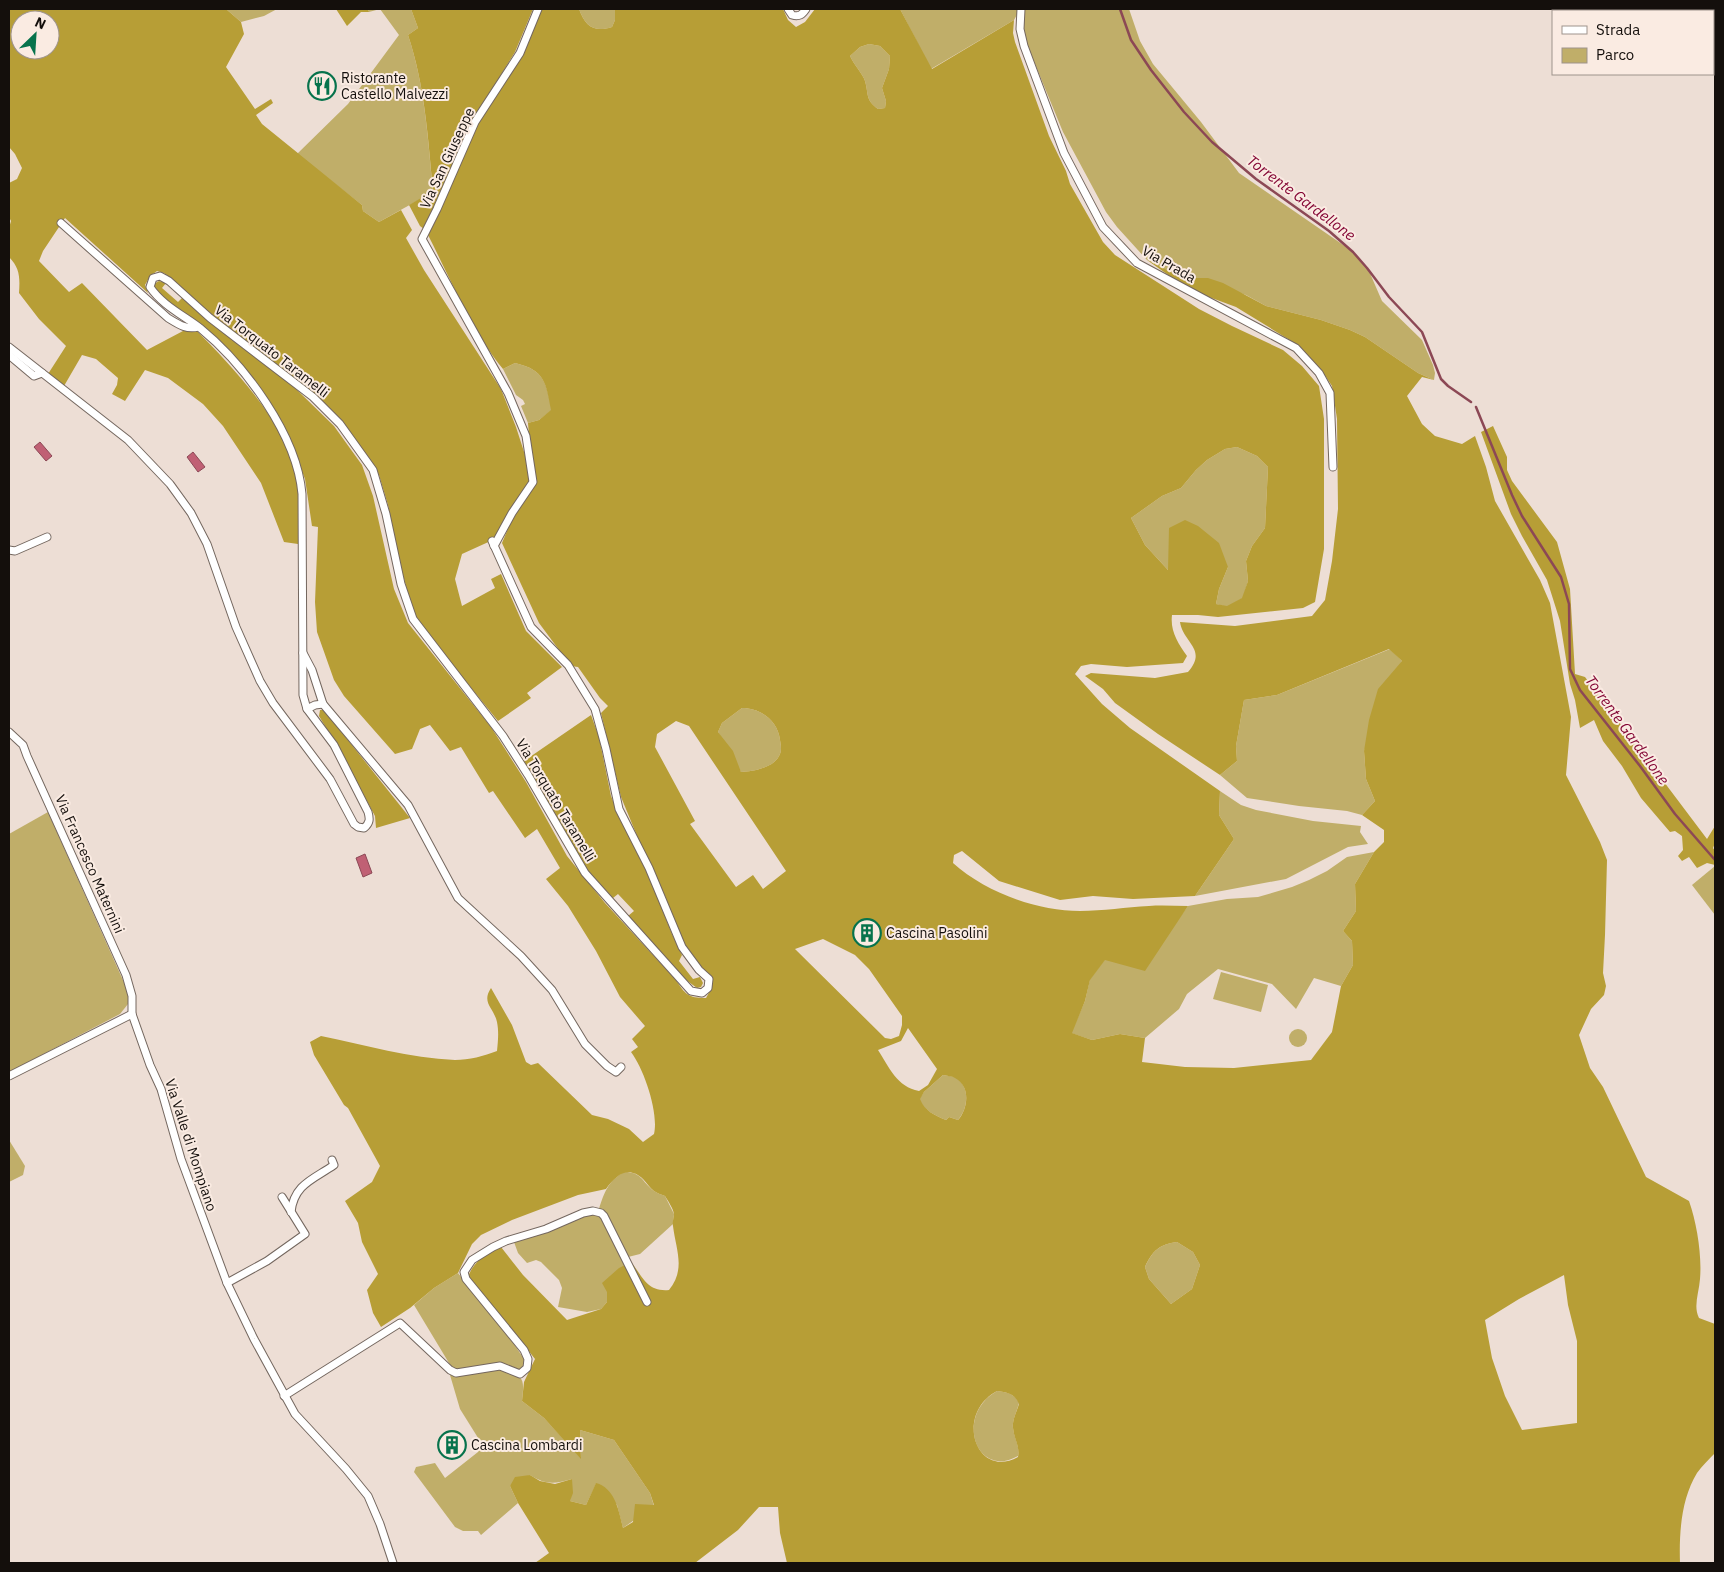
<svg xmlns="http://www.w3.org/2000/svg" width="1724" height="1572" font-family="'IBM Plex Sans',sans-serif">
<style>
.green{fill:#c0ae69}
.forest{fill:#b79e36;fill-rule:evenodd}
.water{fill:#c06074;stroke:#8c4855}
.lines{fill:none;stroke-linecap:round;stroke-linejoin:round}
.stream{stroke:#8c4855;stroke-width:2.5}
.street-casing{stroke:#74675f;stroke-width:9}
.street{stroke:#fff;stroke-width:7}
.labels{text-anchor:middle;stroke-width:4;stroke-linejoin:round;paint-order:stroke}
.poi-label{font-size:14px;fill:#140f0c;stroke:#faebe2;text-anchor:start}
.street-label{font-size:14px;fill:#140f0c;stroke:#faebe2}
.water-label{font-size:15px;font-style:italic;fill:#840635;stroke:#faebe2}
</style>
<rect width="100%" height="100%" fill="#edded5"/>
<g class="green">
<polygon points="226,9 277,9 264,16 241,22"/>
<path d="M368,9h43l7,19 -10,7c17,51 20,104 25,157l-54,30 -16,-11 -1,-6 -65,-51 51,-50 51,-69 -19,-26 -11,3z"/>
<path d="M579,9h36v11l-3,7c-18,6 -27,-1 -33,-18z"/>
<polygon points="900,9 1019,9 1018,13 1014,20 931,69"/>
<polygon points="1024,9 1129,9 1140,41 1153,64 1201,122 1239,173 1352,251 1369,271 1382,301 1422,340 1433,365 1435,373 1434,380 1418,373 1365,337 1350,330 1321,320 1266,306 1246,295 1193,277 1183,279 1147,260 1117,227 1106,212 1063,132 1026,42 1023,31"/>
<path d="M869,44l11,2 10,10 -1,13 -7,19 4,13 -1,7 -7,1c-13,-10 -9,-14 -13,-28 -2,-7 -11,-16 -15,-25l10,-9z"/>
<path d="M515,363c30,7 31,20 37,47l-13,10 -11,3 -7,-17 4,-2 -2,-4 -7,-5 -13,-26z"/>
<polygon points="1237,447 1257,456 1268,467 1265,528 1252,546 1246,561 1248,581 1243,598 1227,607 1216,604 1219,589 1228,567 1169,571 1145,545 1131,518 1162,496 1181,488 1196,470 1207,460 1225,449"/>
<polygon points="1390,649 1402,661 1364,751 1366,779 1375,801 1362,815 1347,811 1299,806 1247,798 1220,775 1237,761 1236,746 1244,700 1277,695"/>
<path d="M742,708c19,0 36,13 38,32 1,6 2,11 -1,16 -5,11 -26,16 -38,16l-23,-40 4,-9z"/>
<polygon points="1220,791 1241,805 1256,810 1313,821 1361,826 1360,832 1368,844 1348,847 1286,879 1195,896 1234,839 1219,815"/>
<polygon points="48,812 130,996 128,1004 120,1014 9,1072 9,834"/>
<polygon points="1374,852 1355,884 1356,911 1343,931 1352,941 1353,965 1341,986 1314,978 1296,1009 1272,984 1218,969 1187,994 1179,1009 1145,1038 1120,1034 1092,1040 1071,1033 1085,1001 1090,979 1105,959 1171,929 1188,906 1227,899 1258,897 1292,887 1309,880 1327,871 1347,857"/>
<polygon points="1715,866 1715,915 1692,885"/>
<polygon points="1221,972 1268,985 1261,1012 1213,999"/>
<circle cx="1298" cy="1038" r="9"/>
<path d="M943,1075c3,1 9,1 12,2 16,9 13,32 3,43l-9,-3 -3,3c-12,-5 -21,-9 -27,-21l5,-7z"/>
<polygon points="9,1140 25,1166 23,1175 9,1182"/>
<path d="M624,1172c18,0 17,9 30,19 3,2 8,4 11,5l9,18 -1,10 -33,30 -12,3 -21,-43 -8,-5c5,-16 9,-28 25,-37z"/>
<polygon points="594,1214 601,1217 626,1265 607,1292 607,1302 601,1309 587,1312 558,1307 562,1288 559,1280 541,1262 536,1260 527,1263 518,1253 514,1242 577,1218"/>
<path d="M1177,1242l16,10 7,13 -8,24 -21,15 -22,-25 -4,-12c7,-16 15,-23 32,-25z"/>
<polygon points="458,1273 510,1338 524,1359 525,1365 521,1370 498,1364 459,1370 452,1368 414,1305 434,1288"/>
<path d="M499,1369c24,9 26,5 23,32l22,17 37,40 -1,-28 34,10 36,53 4,13 -31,22 -6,-23 -21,-21 -10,21 -16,-4 2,-22c-18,5 -26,6 -42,-4l-20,11 8,17 -37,32 -3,-4h-15l-8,-4 -41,-55 2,-5 19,-4 10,15 33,-26 2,-11 -20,-32 -10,-34 8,1z"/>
<path d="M997,1391c10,1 18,3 22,12 -2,8 -7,17 -6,25 1,10 7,18 5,28 -42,24 -64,-41 -21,-65z"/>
</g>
<g class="forest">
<path d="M9,9h217l15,13 3,12 -18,33 29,42 16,-10 2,4 -17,12 6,9 100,81 1,6 16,11 22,-12 11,20 -6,8 18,32 77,119 15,38 10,31 4,24 -35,57 -33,15 -7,25 7,27 33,-18 -4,-9 10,-5 25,57 36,36 -35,26 4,5 -33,23 -83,-102 -18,-66 -9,-48 -9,-30 -18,-28 -22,-28 -25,-26 -116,-89 -26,-25 -8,-6 -7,-2 -7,5 -5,9 3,8 -83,-75 -22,33 -4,10 30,31 13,-9 65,67 36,-19h14c38,38 96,100 102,155 2,19 0,39 -1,58l-14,-2 -23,-59 -38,-57 -20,-22 -35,-26 -23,-8 -20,31 -13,-7 5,-9 1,-7 -22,-19 -14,-4 -18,31 -16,-12 18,-28 -27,-27 -20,-26c1,-15 1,-25 -10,-36v-29l2,-7 -2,-4v-34l8,-4 5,-11 -7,-14 -6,-7zM20,20h30v30h-30z"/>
<polygon points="336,9 368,9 369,12 361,12 347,26"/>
<path d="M411,9h122l-18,43 -42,68 -49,109 -4,-3 -11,-21 24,-14c-5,-53 -8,-105 -25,-156l10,-7z"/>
<path d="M541,9h38c6,17 15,24 33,18l3,-7v-11h168l5,11 8,7 9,-5 10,-13h85l32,60 82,-49 -1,13 2,9 34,94 17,35 4,13 33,58 12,13 84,54 33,17 51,24 19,16 17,20 5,33v130l-9,53 -12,6 -85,9 -20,-2h-26c-2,16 6,28 15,41l-4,7 -56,4 -36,-3 -10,2 -6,8 27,30 28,24 90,63 -1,24 15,24 -39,57 -62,3 -40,-3 -33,4 -61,-19 -37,-30 -8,4 -1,8c32,29 84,48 127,48 23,0 46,-4 69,-5 13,-1 26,0 39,0l-43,65 -40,-11 -15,20 -5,21 -13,32 20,7 28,-6 25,4 -3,24 43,5 49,1 77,-8 21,-28 9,-46 12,-21 -1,-24 -9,-10 13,-20 -1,-27 19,-32 10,-10v-12l-22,-15 13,-14 -9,-22 -2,-28 5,-31 9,-31 24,-28 -13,-12 -112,46 -33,5 -8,46 1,15 -17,14 -62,-41 -43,-31 -12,-14 -18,-13 6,-3 64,5 33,-6c20,-23 -5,-29 -8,-50l55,4 77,-10 13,-16 7,-39 6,-52 -1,-90 -5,-33 -6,-9 -33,-35 -57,-35 -27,-10 -28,-13 -34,-24 36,18h25l15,5 43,23 55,14 29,10 15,7 53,36 16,7 -12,-3 -15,19 15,28 13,12 27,8 13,-8 11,31 9,34 45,79 10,23 21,114 -5,58 34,67 7,18 -2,75 -2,38 3,13 -2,9 -13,14 -12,26 11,33 13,19 43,90 43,24c8,23 13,54 11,78 -1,14 -7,27 -1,39l16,6v129c-6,6 -13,13 -18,20 -16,26 -18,61 -17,90h-893l-7,-30 -2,-26h-19l-21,23 -43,33h-160l14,-10 -31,-50 -8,-17 5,-9 15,-2 10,6 15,3 17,-5 1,14 -3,8 16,4 10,-22c19,5 23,28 27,45l10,-6 2,-18 19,1 -4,-12 -36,-53 -34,-10 1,29 -37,-41 -22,-17 2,-19 11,-23 -30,-38 -37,-44c5,-15 18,-24 33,-30l22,28 44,45 34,-11 6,-7v-10l-5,-9 17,-15 12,-6c12,15 16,30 38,28 17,-21 7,-40 4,-64 -1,-4 1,-8 1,-12 -1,-6 -6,-13 -9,-18 -3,-1 -8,-3 -11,-5 -4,-3 -7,-8 -11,-12 -15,-14 -27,-4 -37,10l-28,6 -66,25 -31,15 -9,9 -14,29 -24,15 -24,20 -29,19 -8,-14 -6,-23 11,-16 -16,-32 -4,-19 -13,-22 27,-19 8,-16 -32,-58 -4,-3 -30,-50 -4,-13 11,-6c44,9 89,22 134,24 14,0 29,-4 42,-9 1,-10 2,-19 0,-29 -3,-14 -16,-19 -6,-34l21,37 14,37 5,3 7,-2 54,52 16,4 21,10 14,13 11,-8c5,-21 -10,-65 -23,-82l7,-5 -6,-8 13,-13 -25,-29 -24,-46 -28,-45 -22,-27 14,-11 -23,-39 -12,9 -32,-47 -4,2 -28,-46 -11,4 -20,-26 -10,4 -8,20 -17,5 -51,-58 -10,-16 -17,-48 -2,-30 3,-75 -6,-1 -7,-47 -17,-44 -27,-45 -30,-38 -32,-29 -34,-23 -11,-11v-5l5,-3 7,2 -4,5 16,14 4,-4 112,89 40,39 28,39 11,31 21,93 14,34 83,104 35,55 41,74 38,47 71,77c9,14 12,18 30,18l5,-9 1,-9 -11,-12 -19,-28 -17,-44 -25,-53 -19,-46 -20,-84 7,-7 -8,-8 -22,-31 -7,-1 -32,-43 -37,-80 12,-29 19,-28 -5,-63 11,-3 12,-10c-5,-27 -6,-40 -36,-47l-12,6c-30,-36 -53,-91 -75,-134l51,-113 44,-67zM869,44l11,2 10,10 -1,13 -7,19 4,13 -1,7 -7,1c-13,-10 -9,-14 -13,-28 -2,-7 -11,-16 -15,-25l10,-9zM1237,447l20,9 11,11 -3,61 -13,18 -6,15 2,20 -6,17 -15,8 -11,-2 3,-15 9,-22 -9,-24 -21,-17 -13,-6 -16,8 -1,42 -23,-25 -14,-27 31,-22 19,-8 15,-18 11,-10 18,-11zM742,708c19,0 36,13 38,32 1,6 2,11 -1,16 -5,11 -26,16 -38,16l-8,-21 -15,-19 4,-9zM676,721l13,5 97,145 -23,18 -10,-14 -17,12 -46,-63 5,-3 -40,-74 2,-13zM823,939l32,16 14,14 33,47v9l-3,11 -8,3 -6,-1 -90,-89zM908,1028l29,41 -9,16 -9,6c-22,-4 -30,-24 -41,-41l23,-9zM943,1075c3,1 9,1 12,3 16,8 13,31 3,42l-9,-3 -3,3c-12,-5 -21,-9 -26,-21l4,-7zM1177,1242l16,10 7,13 -8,24 -21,15 -22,-25 -4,-12c7,-16 15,-23 32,-25zM1564,1275l4,30 9,36v82l-55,7 -17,-34 -13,-38 -7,-38 34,-21zM997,1391c10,1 18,3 22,13 -2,7 -7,16 -6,24 1,11 7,18 5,29 -42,23 -64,-43 -21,-66z"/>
<polygon points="1493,426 1507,457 1507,470 1512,481 1557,542 1570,589 1575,674 1585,677 1707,839 1715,826 1715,843 1713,848 1715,851 1715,865 1707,863 1697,868 1689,857 1682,861 1678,856 1683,850 1682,836 1675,831 1670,832 1641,798 1622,766 1603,741 1594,720 1580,728 1575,700 1570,684 1560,621 1547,580 1522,536 1511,514 1481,432"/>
<polygon points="320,710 323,710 328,715 410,818 376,828 375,816 337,746 319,716"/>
<polygon points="591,715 599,737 611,796 622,823 646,869 672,934 682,955 679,961 693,979 700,977 703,983 701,987 697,988 686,980 628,916 634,911 618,894 613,898 588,871 564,833 524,761"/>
</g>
<g class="water">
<polygon points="40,442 52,456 46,461 34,447"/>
<polygon points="193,452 205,467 198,472 187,457"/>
<polygon points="365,854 372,873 363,877 356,858"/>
</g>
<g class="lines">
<g class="stream">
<polyline points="1120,9 1131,40 1151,70 1184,112 1212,142 1256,179 1329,231 1353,252 1367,268 1389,297 1422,332 1441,379 1448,386 1471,402"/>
<polyline points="1476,407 1512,495 1522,516 1561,577 1569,604 1570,669 1580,690 1640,766 1675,814 1715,860"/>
</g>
<defs>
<g id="street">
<path d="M788,9l4,6c7,2 10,0 14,-6"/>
<polyline points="1021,9 1020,29 1024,46 1064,153 1103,227 1137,263 1296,348 1319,373 1330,393 1333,467"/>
<path d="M61,223l107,95c10,6 18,12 30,9"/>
<path d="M9,347l119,93 42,44 21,29 16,31 29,83 24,54 13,22 57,76 24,45 4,3 6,1c6,-5 6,-9 4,-16l-34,-67 -27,-36 -4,-14 -1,-201c-5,-59 -57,-129 -102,-166 -17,-13 -38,-23 -50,-41l3,-9 7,-2 9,5 41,37 103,79 27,27 33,46 13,44 15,70 12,35 90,117 25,39 57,98 106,118 11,2 6,-5 1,-9 -10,-9 -17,-23 -33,-79 -30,-59 -13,-60 -11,-40 -27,-44 -37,-38 -39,-86"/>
<polyline points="9,355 34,376 42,373"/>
<polyline points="494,546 512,513 533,482 526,436 508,393 422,239 437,209 475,122 520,53 538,9"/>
<polyline points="9,550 15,551 47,537"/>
<polyline points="303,653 312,670 323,704 408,805 458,898 521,956 552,990 585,1044 607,1066 616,1072 621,1067"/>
<polyline points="307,709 315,705 323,704"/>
<polyline points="9,732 23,745 27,756 126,975 132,996 132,1014 150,1065 161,1089 181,1159 227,1283 254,1339 295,1414 346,1469 368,1496 380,1524 393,1563"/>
<polyline points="9,1076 132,1014"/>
<path d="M291,1212c3,-28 23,-33 43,-47l-2,-5"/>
<polyline points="227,1283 267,1261 305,1234 282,1197"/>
<polyline points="284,1396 400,1323 450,1370 456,1373 500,1366 520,1374 527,1368 528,1359 524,1350 466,1279 464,1272 472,1260 493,1247 506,1241 546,1229 583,1213 593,1211 601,1213 604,1216 647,1302"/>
</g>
</defs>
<use href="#street" class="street-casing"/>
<use href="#street" class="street"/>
</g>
<defs>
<symbol id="restaurant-ring" viewBox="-11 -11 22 22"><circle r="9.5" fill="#faebe2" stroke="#07734c" stroke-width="1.5"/><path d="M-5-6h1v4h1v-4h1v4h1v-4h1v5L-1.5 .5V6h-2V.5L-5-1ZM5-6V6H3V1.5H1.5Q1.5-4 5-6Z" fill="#07734c"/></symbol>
<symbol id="building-ring" viewBox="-11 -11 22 22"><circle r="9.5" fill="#faebe2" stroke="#07734c" stroke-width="1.5"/><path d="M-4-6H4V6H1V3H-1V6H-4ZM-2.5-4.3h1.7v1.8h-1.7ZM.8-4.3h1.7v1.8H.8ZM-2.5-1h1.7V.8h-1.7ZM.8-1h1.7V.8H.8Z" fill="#07734c"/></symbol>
</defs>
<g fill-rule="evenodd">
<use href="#restaurant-ring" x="306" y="70" width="32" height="32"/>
<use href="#building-ring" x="851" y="917" width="32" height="32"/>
<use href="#building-ring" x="436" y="1429" width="32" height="32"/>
</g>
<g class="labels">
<g class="poi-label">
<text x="341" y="83">Ristorante<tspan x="341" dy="16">Castello Malvezzi</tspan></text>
<text x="886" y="938">Cascina Pasolini</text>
<text x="471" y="1450">Cascina Lombardi</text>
</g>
<g class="street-label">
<text transform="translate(447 158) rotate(-65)" y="5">Via San Giuseppe</text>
<text transform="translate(1169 264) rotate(30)" y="5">Via Prada</text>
<text transform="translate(272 351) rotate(38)" y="5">Via Torquato Taramelli</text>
<text transform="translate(556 800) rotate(59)" y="5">Via Torquato Taramelli</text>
<text transform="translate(90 864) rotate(66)" y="5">Via Francesco Maternini</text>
<text transform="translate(191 1145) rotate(72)" y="5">Via Valle di Mompiano</text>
</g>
<g class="water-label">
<text transform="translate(1301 198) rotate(37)" y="5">Torrente Gardellone</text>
<text transform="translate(1627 730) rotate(54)" y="5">Torrente Gardellone</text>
</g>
</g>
<rect width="1724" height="1572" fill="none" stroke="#140f0c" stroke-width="20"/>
<rect x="1552" y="10" width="162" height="65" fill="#faebe2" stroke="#9e938c"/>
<rect x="1562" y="26" width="25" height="8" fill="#ffffff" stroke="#9e938c"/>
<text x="1596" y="35" font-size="15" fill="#140f0c">Strada</text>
<rect x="1562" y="48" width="25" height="15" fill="#c0ae69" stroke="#9e938c"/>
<text x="1596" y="60" font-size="15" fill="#140f0c">Parco</text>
<g transform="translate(35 35) rotate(25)"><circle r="24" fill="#faebe2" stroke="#9e938c"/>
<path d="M0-4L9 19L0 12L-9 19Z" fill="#07734c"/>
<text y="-8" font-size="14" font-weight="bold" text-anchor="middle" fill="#140f0c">N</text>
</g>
</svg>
